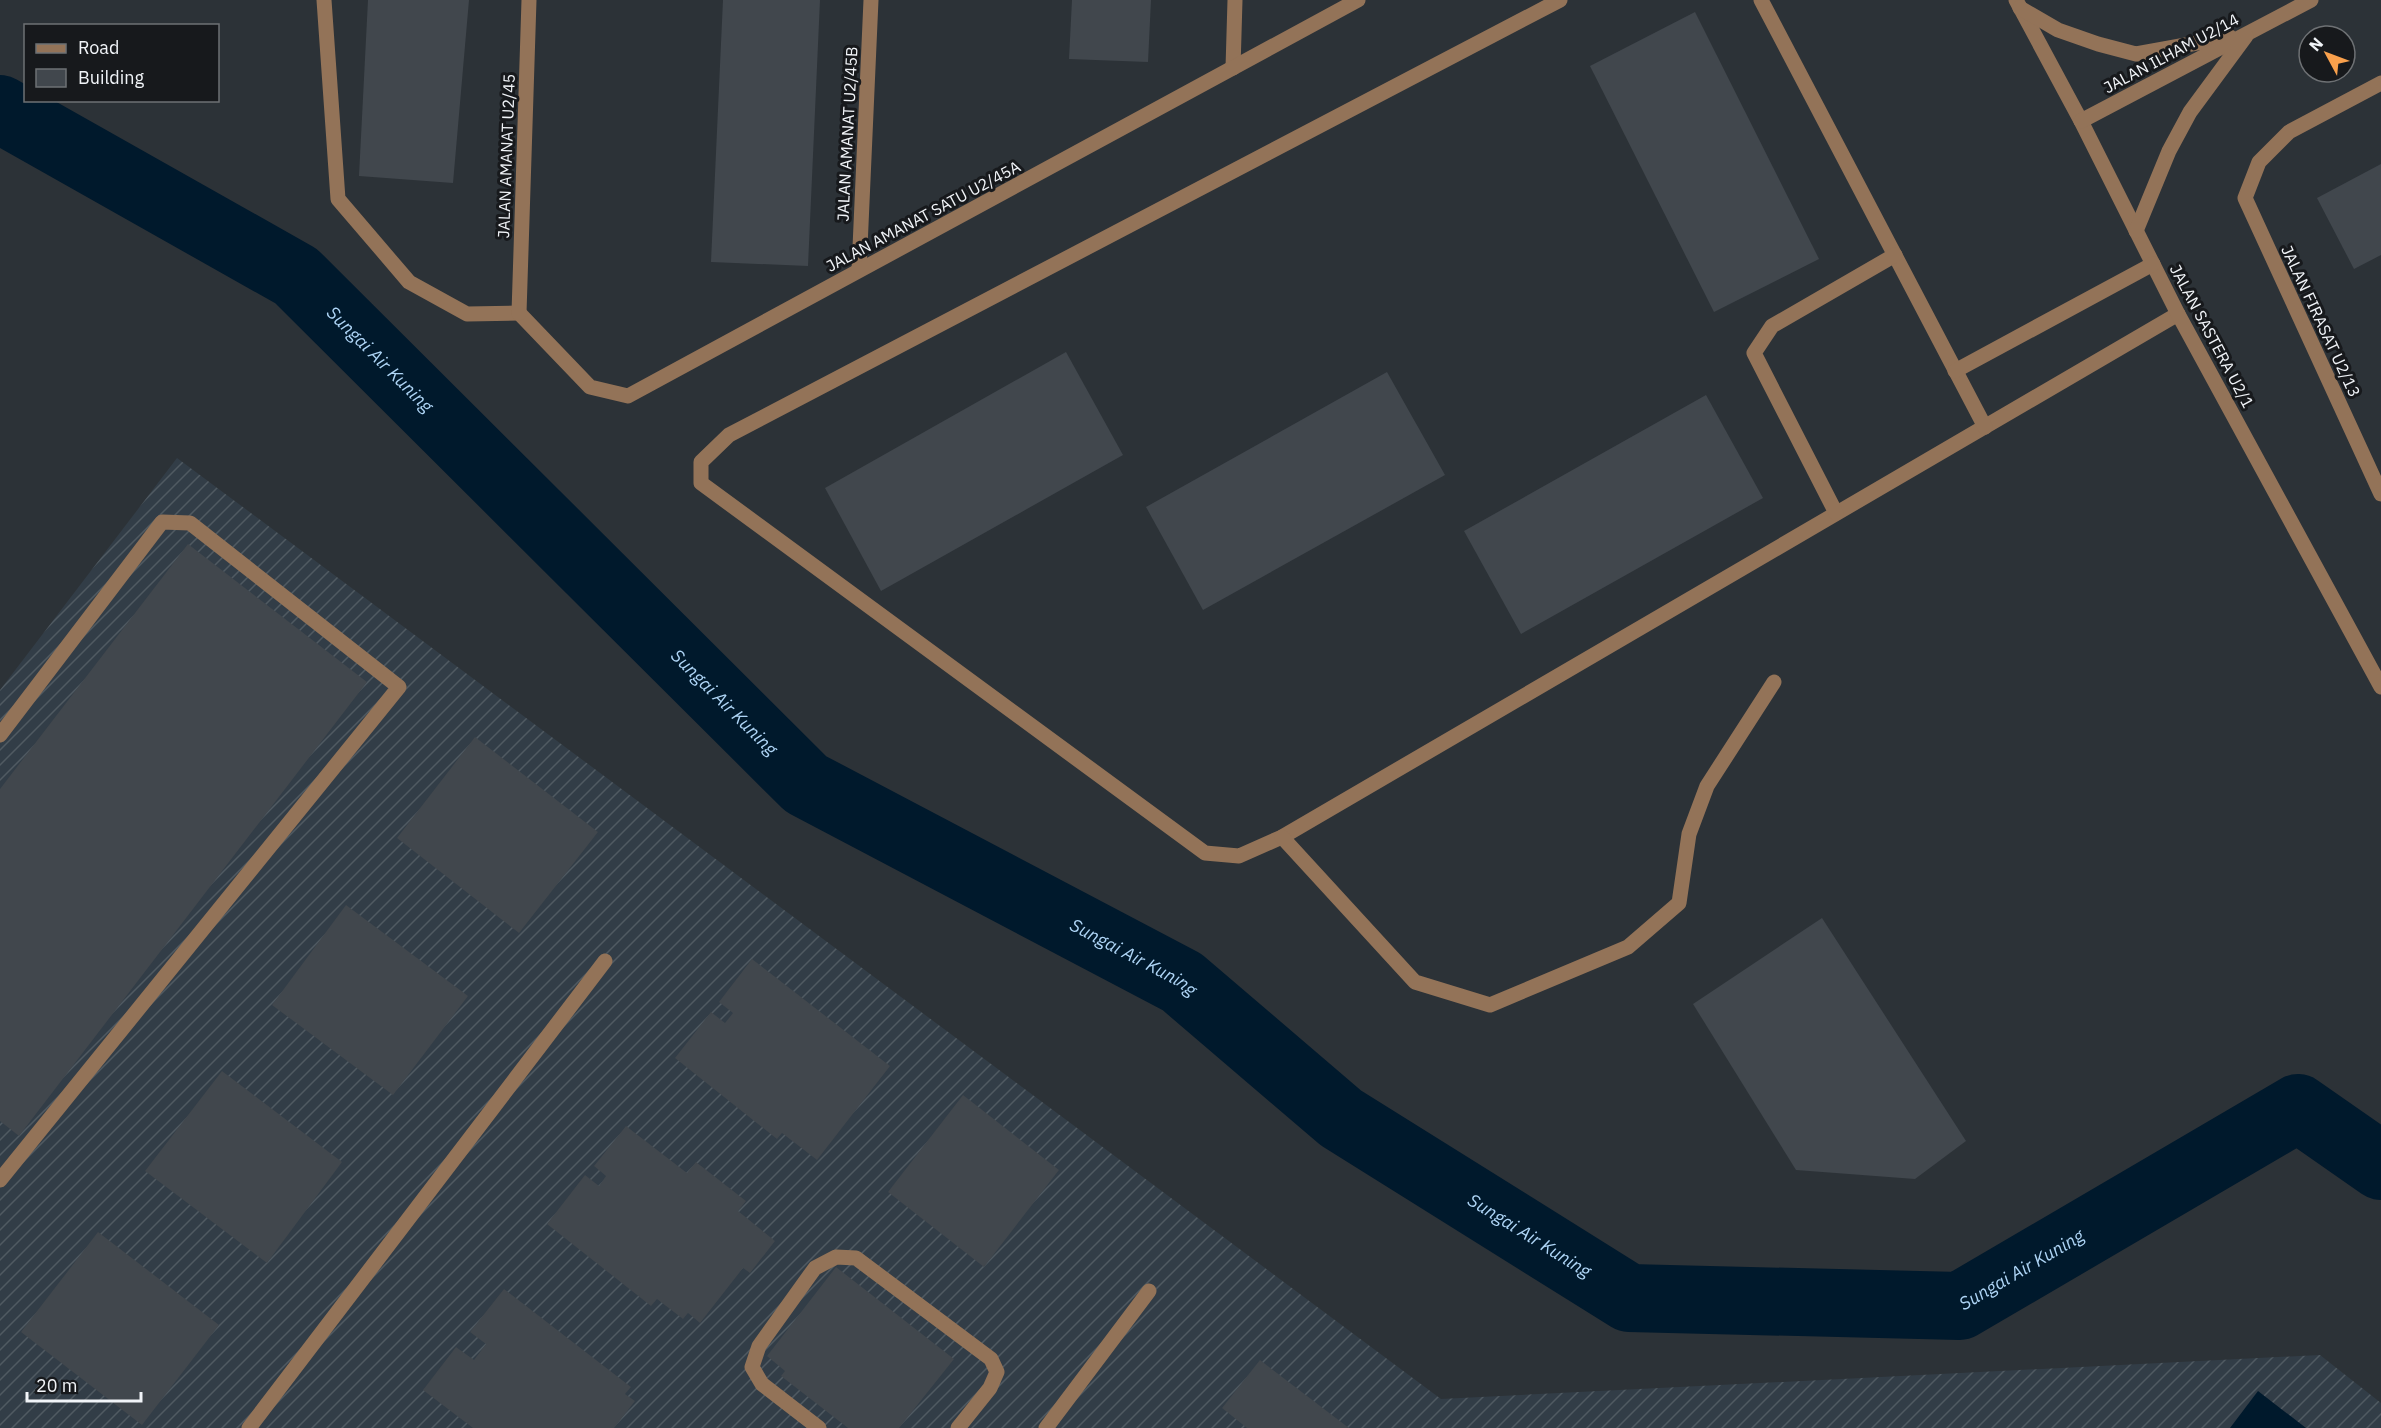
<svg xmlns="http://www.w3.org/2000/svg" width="2381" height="1428" font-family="'IBM Plex Sans',sans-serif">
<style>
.industrial{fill:url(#industrial-furrows)}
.water{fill:#00192c}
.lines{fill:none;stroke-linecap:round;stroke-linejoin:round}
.river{stroke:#00192c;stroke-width:68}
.building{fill:#41474d}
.minor{stroke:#937358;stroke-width:15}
.labels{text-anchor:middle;stroke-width:6;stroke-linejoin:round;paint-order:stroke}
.street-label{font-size:16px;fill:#f1f4f8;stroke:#17191c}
.water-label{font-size:18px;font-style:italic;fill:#aed5f6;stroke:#17191c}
</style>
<defs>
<pattern id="industrial-furrows" width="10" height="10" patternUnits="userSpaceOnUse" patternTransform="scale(1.5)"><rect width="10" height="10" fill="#323d47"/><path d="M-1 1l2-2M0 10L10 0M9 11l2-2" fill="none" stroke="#505a62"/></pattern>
</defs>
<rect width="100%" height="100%" fill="#2c3237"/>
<polygon class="industrial" points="177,458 1441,1399 2320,1355 2381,1403 2381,1428 0,1428 0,690"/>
<polygon class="water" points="2258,1391 2306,1428 2230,1428"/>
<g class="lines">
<path class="river" id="s1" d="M0,109l296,167 510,508 376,198 159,136 288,180 331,8 338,-198 83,58"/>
</g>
<g class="building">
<polygon points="368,0 469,0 453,183 359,176"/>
<polygon points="723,0 820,0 808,266 711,262"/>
<polygon points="1072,0 1151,0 1148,62 1069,59"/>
<polygon points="1695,12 1819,259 1714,312 1590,66"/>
<polygon points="2381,164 2381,255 2354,269 2317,198"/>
<polygon points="1066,352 1123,455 881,591 825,488"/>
<polygon points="1387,372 1445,475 1203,610 1146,507"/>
<polygon points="1706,395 1763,498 1521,634 1464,531"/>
<polygon points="188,544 367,682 19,1136 0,1121 0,789"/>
<polygon points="475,737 598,832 519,933 397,838"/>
<polygon points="346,905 468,996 393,1095 272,1005"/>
<polygon points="1822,918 1966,1141 1915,1179 1796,1170 1693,1004"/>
<polygon points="752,959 890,1066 817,1160 782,1133 777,1139 675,1058 711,1012 725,1023 733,1013 719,1002"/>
<polygon points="222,1071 342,1162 267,1263 145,1171"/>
<polygon points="963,1095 1059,1170 984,1267 888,1192"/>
<polygon points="626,1126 687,1173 696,1162 746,1201 738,1211 775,1241 750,1273 743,1268 700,1323 688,1313 683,1319 657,1299 651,1306 547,1224 585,1175 599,1186 606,1176 594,1166"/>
<polygon points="98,1232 219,1325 142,1425 21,1332"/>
<polygon points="836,1267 954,1359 899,1428 848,1428 781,1376 785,1371 767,1356"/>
<polygon points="504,1289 631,1387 625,1394 635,1401 614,1428 473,1428 423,1390 456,1347 474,1360 486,1344 470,1332"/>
<polygon points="1260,1360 1349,1428 1247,1428 1222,1408"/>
</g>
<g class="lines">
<g class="minor">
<polyline points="324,0 338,199 409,282 467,314 519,313"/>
<polyline points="1560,0 729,435 701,462 701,483 1205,853 1239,856 1282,837 2178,314"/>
<polyline points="1761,0 1985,427"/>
<polyline points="2016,0 2081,121 2178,314 2381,687"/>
<polyline points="2020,8 2058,30 2098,44 2136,54 2230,37"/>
<polyline points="1233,68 1235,0"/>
<polyline points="2381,83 2289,132 2259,162 2245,198 2381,494"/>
<polyline points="2081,121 2311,0"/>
<polyline points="2136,231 2169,151 2190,112 2246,36"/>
<polyline points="859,270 871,0"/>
<polyline points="519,313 590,387 628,396 1358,0"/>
<polyline points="519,313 529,0"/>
<polyline points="1955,371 2153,264"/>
<polyline points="1836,513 1754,353 1772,326 1895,255"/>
<polyline points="0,735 162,522 190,523 399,687 0,1180"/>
<polyline points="1282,837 1415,982 1490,1005 1628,947 1679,903 1689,834 1707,786 1774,682"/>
<polyline points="249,1428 605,961"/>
<polyline points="819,1428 762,1384 752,1367 759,1346 815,1268 836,1257 856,1258 991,1359 997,1372 990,1388 958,1428"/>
<polyline points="1046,1428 1149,1291"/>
</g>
</g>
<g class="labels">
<g class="street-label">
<text transform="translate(2171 53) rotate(-28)" y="6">JALAN ILHAM U2/14</text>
<text transform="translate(847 134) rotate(-87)" y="6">JALAN AMANAT U2/45B</text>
<text transform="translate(506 156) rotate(-88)" y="6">JALAN AMANAT U2/45</text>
<text transform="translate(923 216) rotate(-28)" y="6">JALAN AMANAT SATU U2/45A</text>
<text transform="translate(2321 321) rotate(65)" y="6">JALAN FIRASAT U2/13</text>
<text transform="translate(2212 336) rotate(62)" y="6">JALAN SASTERA U2/1</text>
</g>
<g class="water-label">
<text dy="6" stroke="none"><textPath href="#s1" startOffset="458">Sungai Air Kuning</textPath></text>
<text dy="6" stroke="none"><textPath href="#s1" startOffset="944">Sungai Air Kuning</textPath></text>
<text dy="6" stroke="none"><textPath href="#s1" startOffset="1430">Sungai Air Kuning</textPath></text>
<text dy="6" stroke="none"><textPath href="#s1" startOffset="1916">Sungai Air Kuning</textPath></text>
<text dy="6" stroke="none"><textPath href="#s1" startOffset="2436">Sungai Air Kuning</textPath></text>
</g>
</g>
<rect x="24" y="24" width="195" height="78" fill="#17191c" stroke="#6e7174" stroke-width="1.5"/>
<rect x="36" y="44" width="30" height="9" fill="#937358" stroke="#6e7174" stroke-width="1.5"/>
<text x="78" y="54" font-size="18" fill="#f1f4f8">Road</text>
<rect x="36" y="69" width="30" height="18" fill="#41474d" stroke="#6e7174" stroke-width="1.5"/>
<text x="78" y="84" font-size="18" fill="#f1f4f8">Building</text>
<g transform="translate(2327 54) rotate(311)"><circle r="28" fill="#17191c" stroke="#6e7174" stroke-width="1.5"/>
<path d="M0-4.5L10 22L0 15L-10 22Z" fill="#f9a04c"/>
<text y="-9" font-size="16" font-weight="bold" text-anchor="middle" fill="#f1f4f8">N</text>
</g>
<path d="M27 1392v9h114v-9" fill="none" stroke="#f1f4f8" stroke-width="3"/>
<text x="36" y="1392" font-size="18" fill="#f1f4f8" stroke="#17191c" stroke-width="4.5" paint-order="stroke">20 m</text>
</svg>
